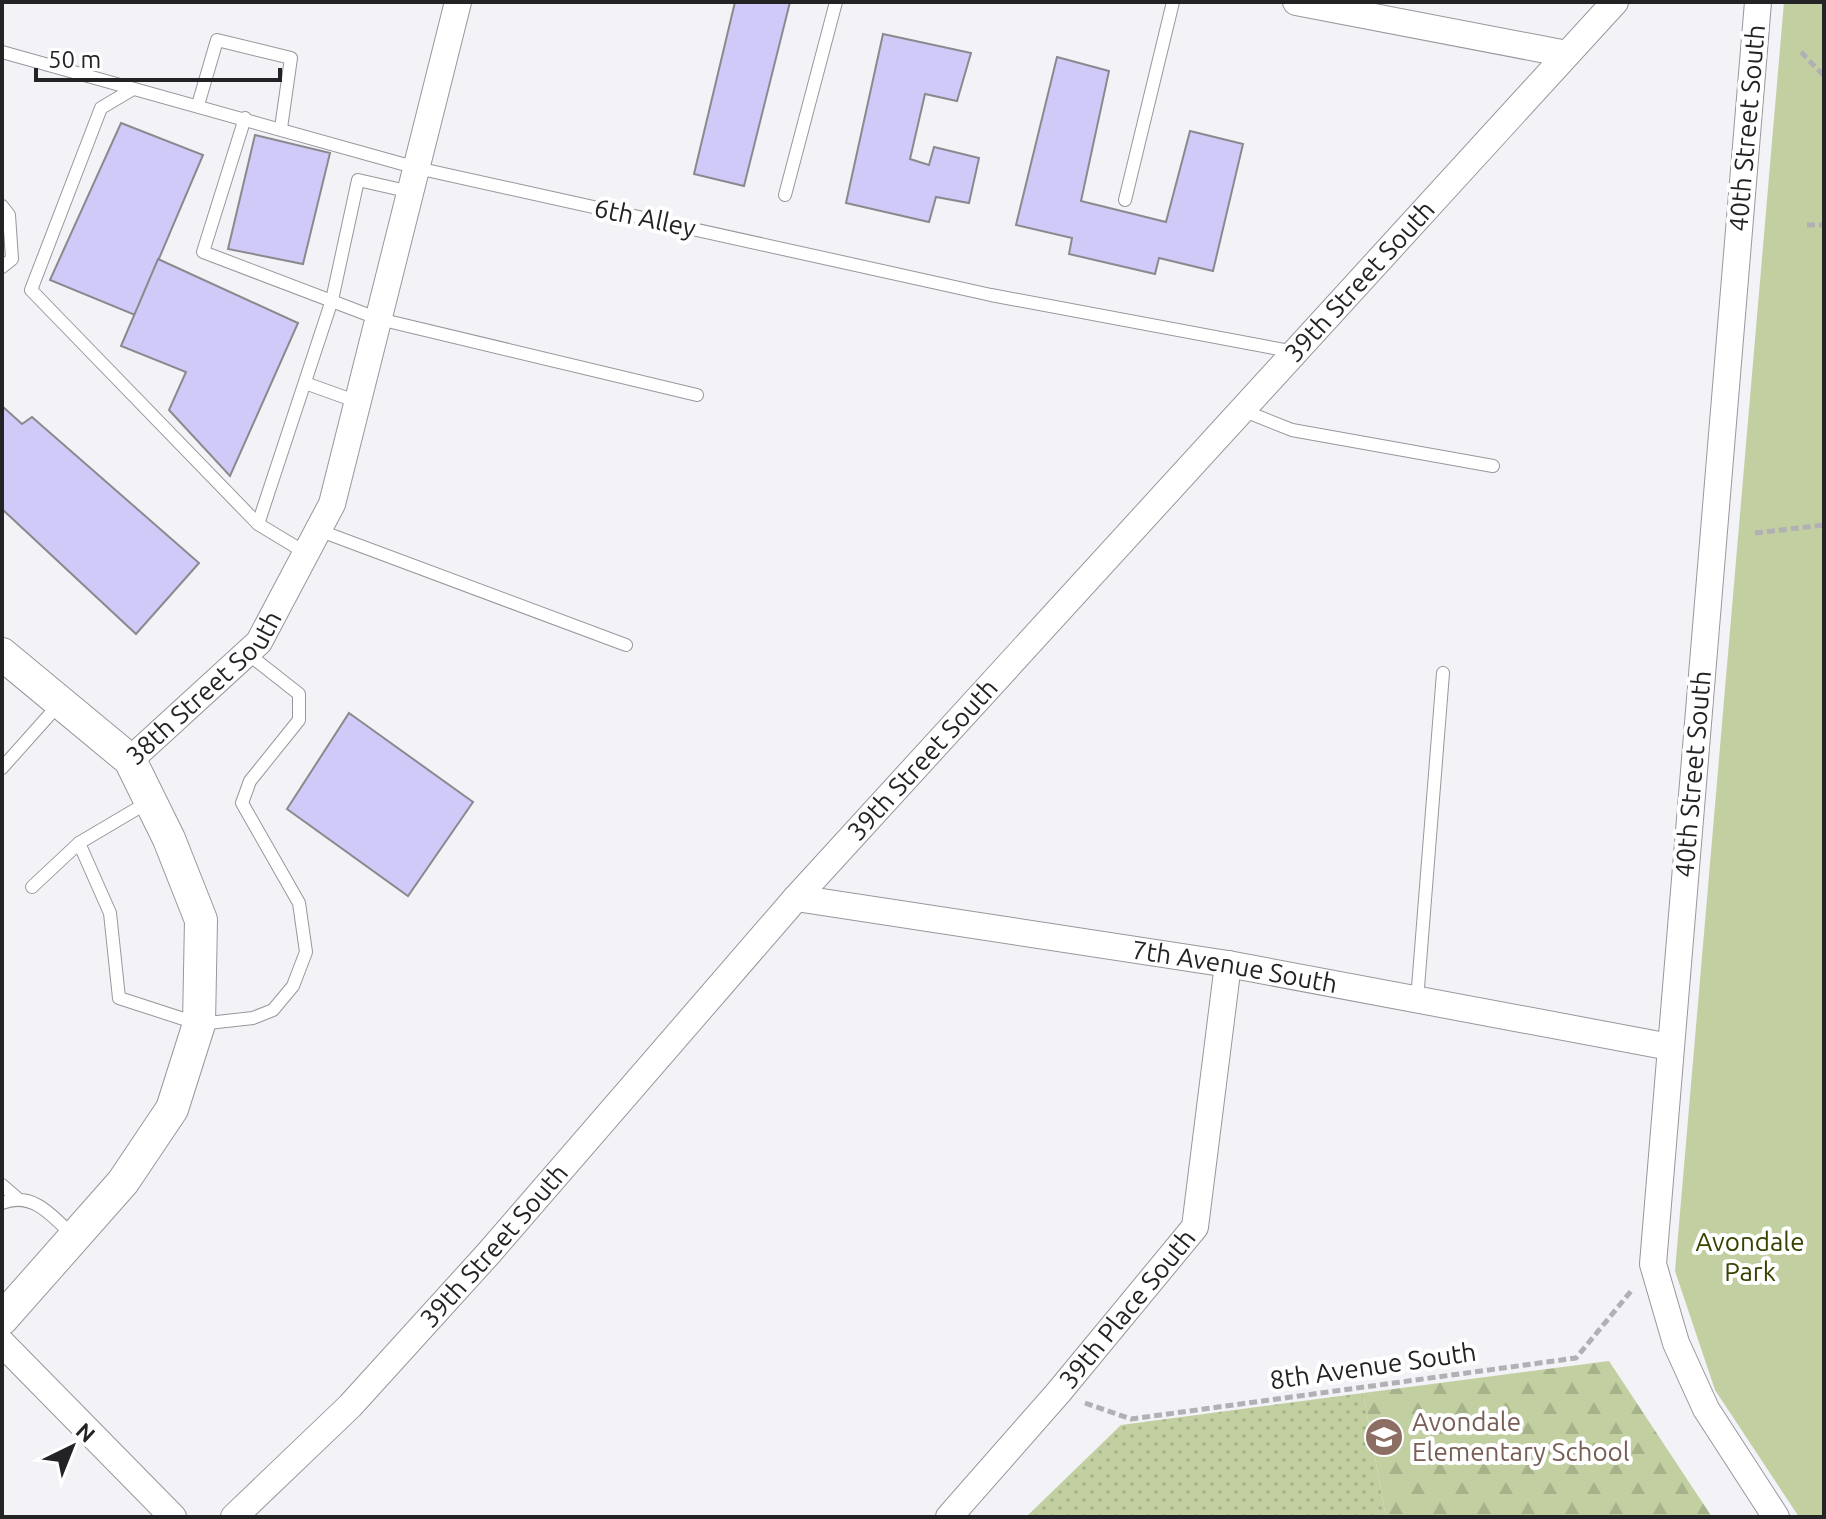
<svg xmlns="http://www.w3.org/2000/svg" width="1826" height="1519" font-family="Ubuntu,sans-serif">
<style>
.grass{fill:url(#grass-dots)}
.forest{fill:url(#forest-firs)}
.park{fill:#c2d0a1}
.building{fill:#d0caf8;stroke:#8a8a8e;stroke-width:2}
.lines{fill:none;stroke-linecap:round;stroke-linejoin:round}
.service-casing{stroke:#98979c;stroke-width:14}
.minor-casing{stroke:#98979c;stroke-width:28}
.tertiary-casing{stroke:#98979c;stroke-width:34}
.path{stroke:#b1b0b4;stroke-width:5;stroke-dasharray:8 4;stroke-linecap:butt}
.service{stroke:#fff;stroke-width:12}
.minor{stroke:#fff;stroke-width:26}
.tertiary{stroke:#fff;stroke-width:32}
.labels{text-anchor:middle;stroke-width:8;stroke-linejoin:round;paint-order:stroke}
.street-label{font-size:26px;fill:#232325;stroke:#fff}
.park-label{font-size:26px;fill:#374300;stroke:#fff}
.education-label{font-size:26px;fill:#785e54;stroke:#fff;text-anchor:start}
</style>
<defs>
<pattern id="grass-dots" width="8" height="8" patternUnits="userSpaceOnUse" patternTransform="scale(2)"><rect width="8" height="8" fill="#c2d0a1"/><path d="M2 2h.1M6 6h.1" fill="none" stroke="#a6b28a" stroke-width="1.8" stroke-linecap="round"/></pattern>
<pattern id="forest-firs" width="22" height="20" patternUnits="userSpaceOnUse" patternTransform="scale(2)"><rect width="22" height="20" fill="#c2d0a1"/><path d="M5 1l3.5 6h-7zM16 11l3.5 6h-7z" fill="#a6b28a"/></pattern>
</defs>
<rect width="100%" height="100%" fill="#f3f2f7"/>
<polygon class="grass" points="1363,1393 1386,1517 1026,1517 1121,1425"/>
<polygon class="forest" points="1609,1361 1712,1517 1386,1517 1363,1393"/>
<polygon class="park" points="1784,2 1824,2 1824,1517 1799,1517 1715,1390 1675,1271"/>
<g class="building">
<polygon points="735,2 790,2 744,186 694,174"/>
<polygon points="883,34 971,53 957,101 925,94 910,159 929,165 934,147 979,158 969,203 936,197 929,222 846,203"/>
<polygon points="1057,57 1109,71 1081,201 1166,222 1190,131 1243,144 1213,271 1159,258 1155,274 1069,254 1072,238 1016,225"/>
<polygon points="121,123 203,155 135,315 50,280"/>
<polygon points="255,135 330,153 303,264 228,249"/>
<polygon points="158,259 298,323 230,476 169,410 186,372 121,346"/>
<polygon points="2,406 22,424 32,417 199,563 136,634 2,509"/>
<polygon points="349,713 473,802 408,896 287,809"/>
</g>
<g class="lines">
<defs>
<g id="service">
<polyline points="2,52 417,168 991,295 1295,352"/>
<polyline points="133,89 101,108 31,290 258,524 306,553"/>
<polyline points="198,105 217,40 291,58 281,128"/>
<polyline points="245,118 203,252 379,319 697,395"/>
<polyline points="785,195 836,2"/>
<polyline points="1125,200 1173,2"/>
<polyline points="2,206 9,215 12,259 2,267"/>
<polyline points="305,383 358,402"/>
<polyline points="1242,410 1292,430 1493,466"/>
<polyline points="258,524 332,300 358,180 411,192"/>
<polyline points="318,530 626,645"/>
<polyline points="2,768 60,703"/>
<polyline points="150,801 79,843 110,913 119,998 199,1024 253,1018 273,1010 293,986 306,952 299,903 242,803 250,781 299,720 299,694 248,654"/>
<polyline points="32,887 79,843"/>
<polyline points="1417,1000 1443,673"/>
<polyline points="2,1185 16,1197"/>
<path d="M2,1203c30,-12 50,12 70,32"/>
</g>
<g id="minor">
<polyline points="1296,2 1567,54"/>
<polyline points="1758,2 1653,1264 1676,1343 1706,1409 1776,1517"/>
<path id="s1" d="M130,760l129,-118 73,-138 126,-502"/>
<path id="s2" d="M796,898l432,66 442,83"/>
<polyline points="2,1343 173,1517"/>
<path id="s3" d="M234,1517l116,-111 138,-152 308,-356 819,-896"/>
<path id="s4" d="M949,1517l109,-124 137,-166 33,-263"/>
</g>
<polyline id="tertiary" points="2,654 130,760 169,839 201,920 199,1024 172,1109 123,1182 2,1319"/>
</defs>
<use href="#service" class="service-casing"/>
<use href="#minor" class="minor-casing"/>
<use href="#tertiary" class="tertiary-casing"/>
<g class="path">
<polyline points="1801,52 1824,76"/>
<polyline points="1807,225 1824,225"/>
<polyline points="1755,533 1824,525"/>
<polyline points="1085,1403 1131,1419 1576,1358 1632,1290"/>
</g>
<use href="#service" class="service"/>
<use href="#minor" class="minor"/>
<use href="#tertiary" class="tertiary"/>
</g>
<defs>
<symbol id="school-disc" viewBox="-11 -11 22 22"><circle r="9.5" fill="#8d6e63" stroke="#fff"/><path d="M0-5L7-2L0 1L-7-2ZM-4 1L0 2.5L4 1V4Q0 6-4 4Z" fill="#fff"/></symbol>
</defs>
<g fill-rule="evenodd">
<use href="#school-disc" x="1362" y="1415" width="44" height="44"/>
</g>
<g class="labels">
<g class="street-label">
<text transform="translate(1747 128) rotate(-85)" y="9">40th Street South</text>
<text transform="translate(645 218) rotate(12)" y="9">6th Alley</text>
<text dy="9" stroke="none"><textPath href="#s3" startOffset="1672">39th Street South</textPath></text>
<text dy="9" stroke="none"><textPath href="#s1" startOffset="104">38th Street South</textPath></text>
<text dy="9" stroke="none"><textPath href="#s3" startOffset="1024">39th Street South</textPath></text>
<text transform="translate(1693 774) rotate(-85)" y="9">40th Street South</text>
<text dy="9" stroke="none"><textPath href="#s2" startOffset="444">7th Avenue South</textPath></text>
<text dy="9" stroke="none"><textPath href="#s3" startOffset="376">39th Street South</textPath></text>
<text dy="9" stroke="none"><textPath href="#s4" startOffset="274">39th Place South</textPath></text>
<text transform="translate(1373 1366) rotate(-8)" y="9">8th Avenue South</text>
</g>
<g class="park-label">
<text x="1750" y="1251">Avondale<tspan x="1750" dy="30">Park</tspan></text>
</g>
<g class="education-label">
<text x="1412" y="1431">Avondale<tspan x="1412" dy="30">Elementary School</tspan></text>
</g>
</g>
<rect width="1826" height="1519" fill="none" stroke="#232325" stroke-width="8"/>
<g transform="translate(72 1447) rotate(43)" stroke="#ffffff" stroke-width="6" paint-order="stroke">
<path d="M0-6L14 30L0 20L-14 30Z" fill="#232325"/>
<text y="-12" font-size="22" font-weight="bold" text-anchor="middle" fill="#232325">N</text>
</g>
<path d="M36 68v12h244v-12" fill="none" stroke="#232325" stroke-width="4"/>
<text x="48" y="68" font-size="24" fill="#232325" stroke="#ffffff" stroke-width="6" paint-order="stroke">50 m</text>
</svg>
